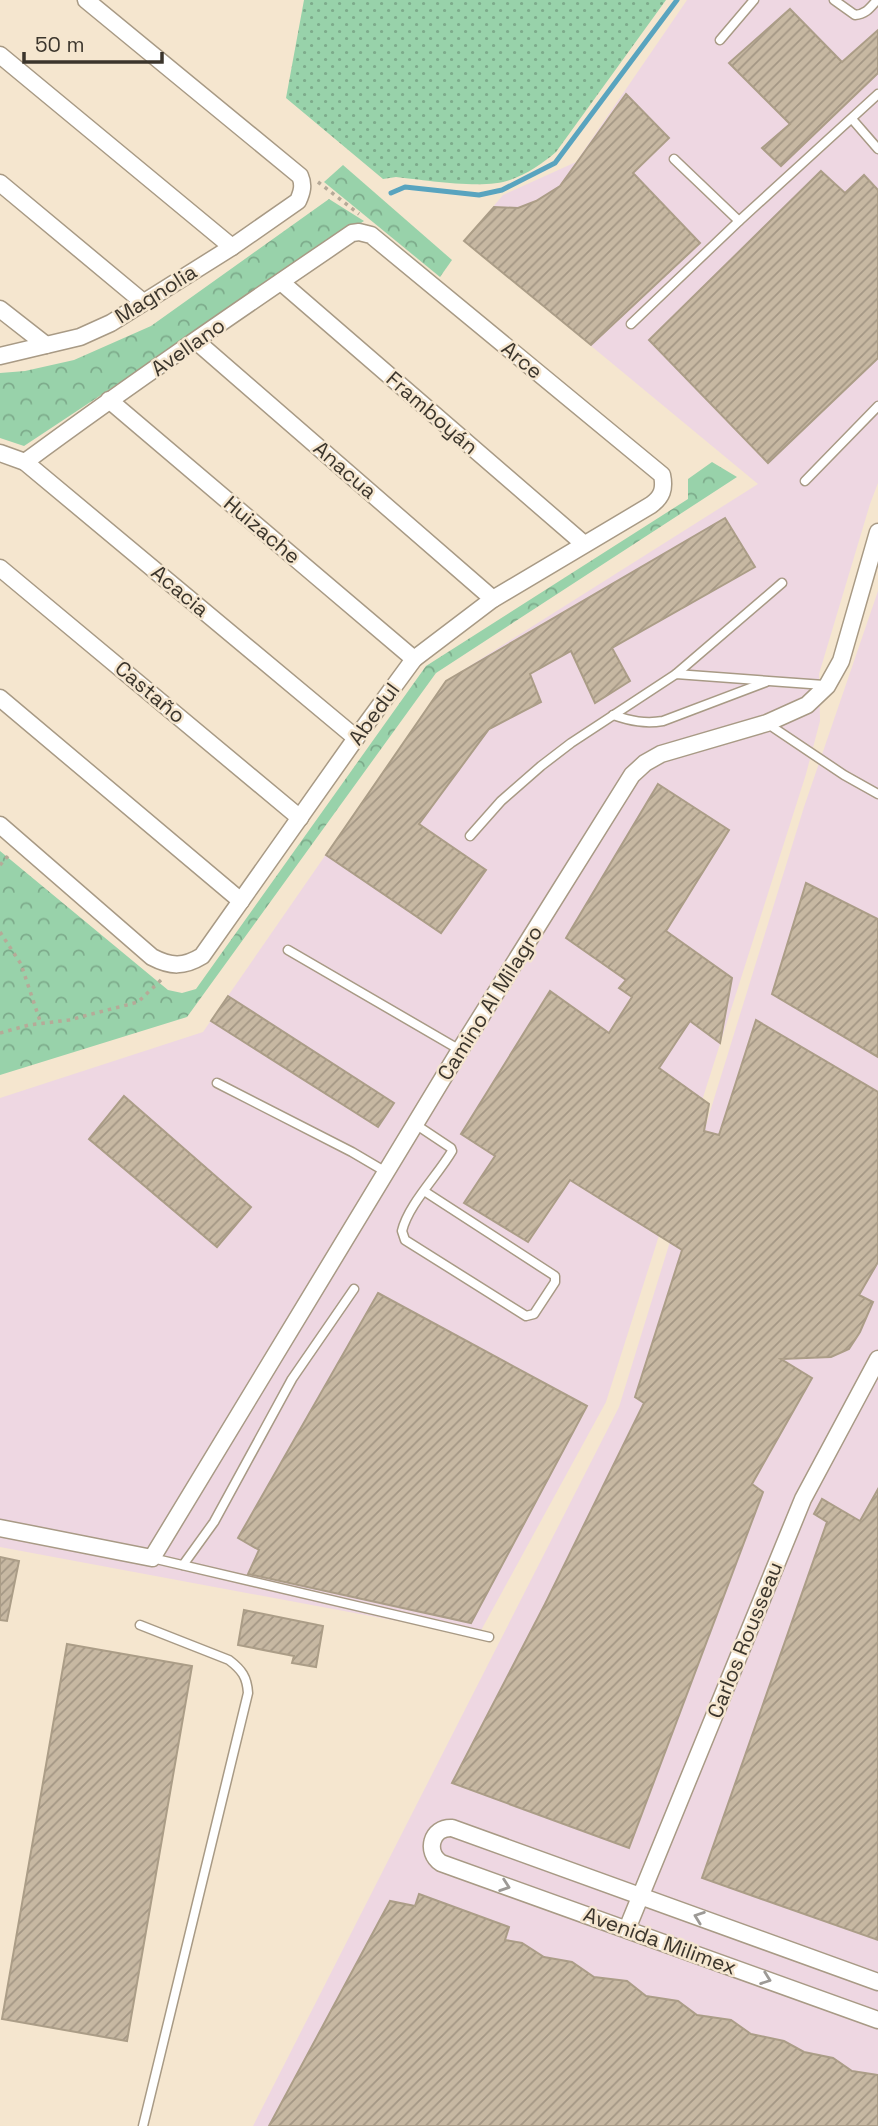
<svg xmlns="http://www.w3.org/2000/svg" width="878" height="2126" font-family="'Space Grotesk',sans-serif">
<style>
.industrial{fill:#eed7e2}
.grass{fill:url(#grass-dots)}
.park{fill:url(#park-crowns)}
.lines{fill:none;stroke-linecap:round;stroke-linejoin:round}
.stream{stroke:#59a4bf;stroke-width:5}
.building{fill:url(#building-hatch);stroke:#ab9d87;stroke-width:2}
.service-casing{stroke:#a89a85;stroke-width:11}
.minor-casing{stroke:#a89a85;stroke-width:19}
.path{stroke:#b6aa98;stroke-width:3.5;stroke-dasharray:3.5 5;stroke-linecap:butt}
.service{stroke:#fff;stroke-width:8}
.minor{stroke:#fff;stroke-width:16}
.oneway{stroke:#9d9a96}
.labels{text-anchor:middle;stroke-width:5;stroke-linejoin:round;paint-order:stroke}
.street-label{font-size:21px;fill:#3b352c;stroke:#f5e6cf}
</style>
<defs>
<pattern id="grass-dots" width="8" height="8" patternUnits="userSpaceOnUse" patternTransform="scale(1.75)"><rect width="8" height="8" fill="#98d2aa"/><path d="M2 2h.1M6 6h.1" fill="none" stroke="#7dab8b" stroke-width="1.8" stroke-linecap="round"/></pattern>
<pattern id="park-crowns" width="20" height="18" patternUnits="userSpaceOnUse" patternTransform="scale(1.75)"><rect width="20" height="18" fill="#98d2aa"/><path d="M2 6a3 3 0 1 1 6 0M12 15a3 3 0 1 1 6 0" fill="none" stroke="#7dab8b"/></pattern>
<pattern id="building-hatch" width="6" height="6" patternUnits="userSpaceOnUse" patternTransform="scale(1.75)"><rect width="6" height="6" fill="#c7b8a2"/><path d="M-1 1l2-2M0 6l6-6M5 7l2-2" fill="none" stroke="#a39684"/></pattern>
</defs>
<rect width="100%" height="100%" fill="#f5e6cf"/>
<g class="industrial">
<polygon points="687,0 878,0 878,483 870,504 819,674 820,721 806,774 606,1402 478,1636 0,1547 0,1098 203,1032 446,681 758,484 464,241 503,195 576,162"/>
<polygon points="878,591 878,2126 253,2126 619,1407 804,807"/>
</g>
<path class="grass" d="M304,0h362l-110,152c-14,12 -29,22 -46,28 -26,10 -85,0 -114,-3l-13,2 -97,-81z"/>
<g class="park">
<polygon points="343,165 452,260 440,277 324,182"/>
<polygon points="329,199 364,221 24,446 0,438 0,373 25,371 74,360 151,326"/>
<polygon points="712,462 737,477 436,673 187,1017 0,1075 0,851 168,990 182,993 196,989 426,666 688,499 688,479"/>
</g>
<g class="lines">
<polyline class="stream" points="391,193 405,187 479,195 502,190 555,163 677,0"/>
</g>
<g class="building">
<polygon points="790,9 842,62 878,30 878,73 781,166 762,148 790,124 729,63"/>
<polygon points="626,94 669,138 633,173 700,243 591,345 464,241 494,207 518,208 536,201 560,186"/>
<polygon points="821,171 845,193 864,175 878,190 878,358 768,463 649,340"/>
<polygon points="725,518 755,567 612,648 630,681 595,703 571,651 530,674 541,702 489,729 419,824 486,870 441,933 326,855 446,681"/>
<polygon points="658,784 729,830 666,931 732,978 720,1043 690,1021 659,1068 709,1104 704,1131 719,1135 756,1020 878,1092 878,1262 859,1295 873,1302 860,1332 849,1349 831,1357 781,1359 812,1378 752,1484 763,1492 629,1848 452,1783 545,1604 644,1403 635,1397 682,1250 570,1180 528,1242 464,1203 495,1156 461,1134 550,991 609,1033 632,997 619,988 626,980 566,938"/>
<polygon points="806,883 878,919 878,1057 772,994"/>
<polygon points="228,996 394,1103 378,1127 211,1021"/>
<polygon points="124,1096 251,1207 217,1247 89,1139"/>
<polygon points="378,1293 587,1406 471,1623 248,1574 259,1550 238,1538"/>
<polygon points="878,1489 878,1940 702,1878 827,1522 814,1514 822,1499 860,1521"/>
<polygon points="0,1557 19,1561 7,1621 0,1620"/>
<polygon points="244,1610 323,1626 316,1667 292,1663 294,1656 238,1645"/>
<polygon points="67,1644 192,1666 127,2041 2,2019"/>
<polygon points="419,1894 509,1927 505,1940 522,1943 544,1957 572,1962 594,1977 627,1981 646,1996 678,2001 697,2015 731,2020 751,2034 784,2041 804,2052 833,2058 852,2071 878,2075 878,2126 269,2126 390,1901 415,1906"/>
</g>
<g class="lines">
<defs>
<g id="service">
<path d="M834,0l21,15c11,-1 15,-7 22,-15"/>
<polyline points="720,40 754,0"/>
<polyline points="852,119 878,149"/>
<polyline points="674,159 739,221"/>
<polyline points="631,324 739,221 878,94"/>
<polyline points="805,481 878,406"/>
<polyline points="676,674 782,583"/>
<path d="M613,715c18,6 32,9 50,6l103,-39"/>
<polyline points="768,724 844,775 878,794"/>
<polyline points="470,836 501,801 541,766 571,743 676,674 824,685"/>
<polyline points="288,950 460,1050"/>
<polyline points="217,1083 352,1152 386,1172"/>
<path d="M415,1124l36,24 1,3c-14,24 -44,54 -50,80l3,9 121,76 8,-2 21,-32v-6l-131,-85"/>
<polyline points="152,1558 489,1637"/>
<polyline points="183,1565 214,1522 292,1379 354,1289"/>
<path d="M140,1625l89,35c13,10 18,17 19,33l-105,433"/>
</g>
<g id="minor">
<polyline points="0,55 232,247"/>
<polyline points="0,183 143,302"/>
<polyline points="281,282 584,544"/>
<polyline points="0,309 46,345"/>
<polyline points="196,341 493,599"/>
<path d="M0,356l80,-19 31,-14 121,-76 66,-46c4,-9 6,-16 2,-25l-214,-176"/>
<polyline points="109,400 414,659"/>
<polyline points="0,453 25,462 356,738"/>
<polyline points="0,568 300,818"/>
<polyline points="0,698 241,901"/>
<path d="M0,825l152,132c19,10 32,10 50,-1l154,-218 58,-79 79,-60 158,-94c11,-8 14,-16 11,-30l-291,-240 -12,-3 -7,1c-110,75 -220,150 -327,229"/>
<polyline points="0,1528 152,1558 460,1050 632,775 645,763 661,754 767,723 807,705 827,686 841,661 878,532"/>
<polyline points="627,1929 803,1499 878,1359"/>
<path d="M878,1982l-426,-154c-21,-1 -27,24 -11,35l437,157"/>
</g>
</defs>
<use href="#service" class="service-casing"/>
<use href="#minor" class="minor-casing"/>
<g class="path">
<polyline points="318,182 359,214"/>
<polyline points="0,865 9,855"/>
<polyline points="0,932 21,964 41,1024"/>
<polyline points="0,1033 29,1025 69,1020 138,1002 161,980"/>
</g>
<use href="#service" class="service"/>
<use href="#minor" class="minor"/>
</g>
<defs><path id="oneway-chevron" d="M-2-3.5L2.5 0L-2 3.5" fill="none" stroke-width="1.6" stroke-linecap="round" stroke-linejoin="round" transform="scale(1.75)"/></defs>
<g class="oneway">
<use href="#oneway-chevron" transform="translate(505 1886) rotate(19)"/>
<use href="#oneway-chevron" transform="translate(699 1917) rotate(-160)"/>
<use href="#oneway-chevron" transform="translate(766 1979) rotate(20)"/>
</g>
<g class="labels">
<g class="street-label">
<text transform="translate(156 294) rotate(-32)" y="7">Magnolia</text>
<text transform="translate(188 347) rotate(-35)" y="7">Avellano</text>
<text transform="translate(522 360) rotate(40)" y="7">Arce</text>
<text transform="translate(432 413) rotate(41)" y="7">Framboyán</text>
<text transform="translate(345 470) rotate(41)" y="7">Anacua</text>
<text transform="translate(262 530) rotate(40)" y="7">Huizache</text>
<text transform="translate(180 591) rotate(40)" y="7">Acacia</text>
<text transform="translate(150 692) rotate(40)" y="7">Castaño</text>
<text transform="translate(374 714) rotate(-54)" y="7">Abedul</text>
<text transform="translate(490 1003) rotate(-58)" y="7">Camino Al Milagro</text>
<text transform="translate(745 1640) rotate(-68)" y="7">Carlos Rousseau</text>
<text transform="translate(660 1941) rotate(20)" y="7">Avenida Milimex</text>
</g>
</g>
<path d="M24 52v10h138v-10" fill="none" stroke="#3b352c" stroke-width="3.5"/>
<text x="35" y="52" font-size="21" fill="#3b352c" stroke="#f5e6cf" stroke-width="5" paint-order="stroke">50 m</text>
</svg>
